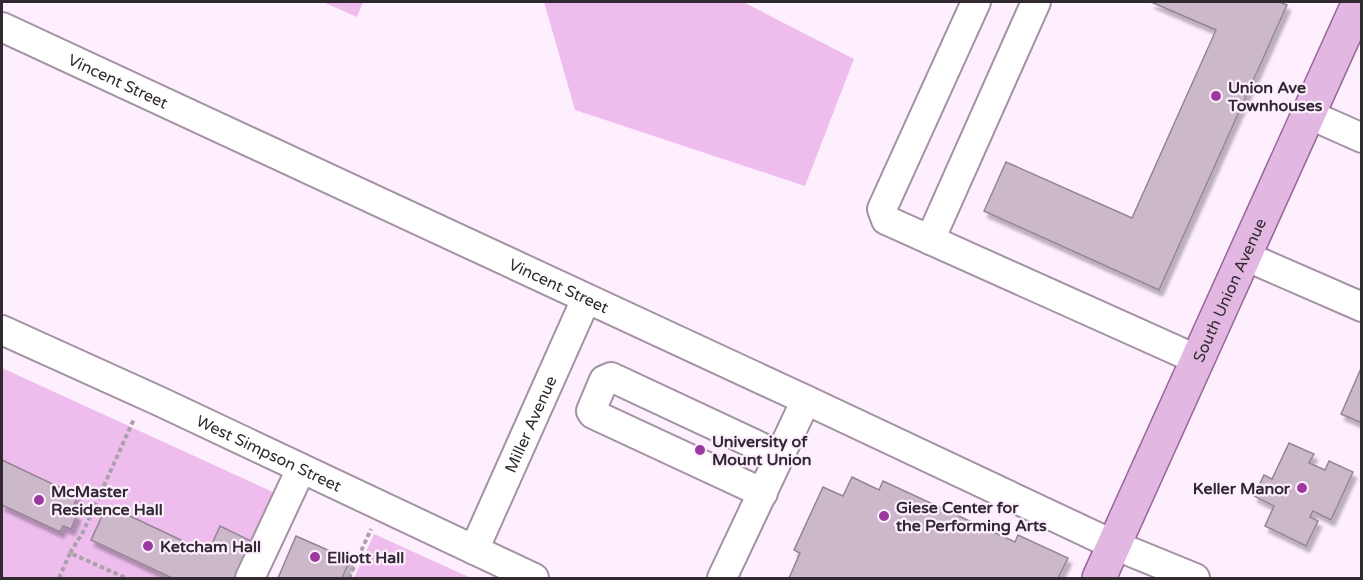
<svg xmlns="http://www.w3.org/2000/svg" width="1363" height="580" font-family="'Varela Round',sans-serif">
<style>
.green{fill:#eebded}
.building{fill:#cbb9ca;stroke:#958495;stroke-width:1.5;filter:url(#shadow)}
.lines{fill:none;stroke-linecap:round;stroke-linejoin:round}
.minor-casing{stroke:#a392a3;stroke-width:32}
.major-casing{stroke:#976797;stroke-width:36}
.path{stroke:#aca0ac;stroke-width:4;stroke-dasharray:4.5 3;stroke-linecap:butt}
.minor{stroke:#fff;stroke-width:28}
.major{stroke:#e2b8e2;stroke-width:33}
.poi-dot{fill:#9c399f;stroke:#feeffe;stroke-width:2}
.labels{text-anchor:middle;stroke-width:4.5;stroke-linejoin:round;paint-order:stroke}
.street-label{font-size:16px;fill:#302930;stroke:#feeffe}
.poi-label{font-size:16px;font-weight:bold;fill:#302930;stroke:#feeffe;text-anchor:start}
</style>
<defs>
<filter id="shadow"><feDropShadow dx="3.5" dy="6" stdDeviation="1.5" flood-color="#0004"/></filter>
</defs>
<rect width="100%" height="100%" fill="#feeffe"/>
<g class="green">
<polygon points="323,2 363,2 357,17"/>
<polygon points="544,2 743,2 854,59 805,186 575,110"/>
<polygon points="2,368 275,493 236,578 2,578"/>
<polygon points="374,534 471,578 354,578"/>
</g>
<g class="building">
<polygon points="1151,2 1279,2 1287,5 1159,290 984,211 1006,162 1132,218 1216,30"/>
<polygon points="1362,366 1362,423 1341,414"/>
<polygon points="1289,443 1314,454 1309,463 1325,470 1329,461 1353,472 1331,520 1313,511 1310,517 1318,521 1306,546 1265,526 1274,506 1254,496 1264,475 1272,479"/>
<polygon points="2,460 78,496 71,511 77,515 71,529 63,526 60,532 2,505"/>
<polygon points="852,477 879,490 883,481 1015,542 1018,535 1068,558 1058,578 789,578 800,553 794,550 823,487 843,496"/>
<polygon points="107,505 208,553 220,526 251,541 236,578 172,578 91,540"/>
<polygon points="296,536 350,560 342,578 278,578"/>
</g>
<g class="lines">
<defs>
<g id="minor">
<polyline points="976,2 882,209 886,220 1198,360"/>
<path id="s1" d="M2,27l804,373 308,145 81,33"/>
<polyline points="1308,114 1362,138"/>
<polyline points="930,240 1036,2"/>
<polyline points="1245,256 1362,307"/>
<path id="s2" d="M2,330l159,72 373,176"/>
<polyline points="763,493 593,414 591,411 604,380 611,377 780,456"/>
<path id="s3" d="M474,550l112,-251"/>
<polyline points="250,578 301,469"/>
<polyline points="722,578 806,400"/>
</g>
<g id="major">
<path id="s4" d="M1099,578l260,-576"/>
</g>
</defs>
<use href="#minor" class="minor-casing"/>
<use href="#major" class="major-casing"/>
<g class="path">
<polyline points="70,553 83,532 134,419"/>
<polyline points="59,578 70,553 126,578"/>
<polyline points="349,578 371,529"/>
</g>
<use href="#minor" class="minor"/>
<use href="#major" class="major"/>
</g>
<g class="poi-dot">
<circle cx="1216" cy="96" r="6"/>
<circle cx="700" cy="450" r="6"/>
<circle cx="1302" cy="488" r="6"/>
<circle cx="39" cy="500" r="6"/>
<circle cx="884" cy="516" r="6"/>
<circle cx="148" cy="546" r="6"/>
<circle cx="315" cy="557" r="6"/>
</g>
<g class="labels">
<g class="street-label">
<text dy="6" stroke="none"><textPath href="#s1" startOffset="128">Vincent Street</textPath></text>
<text dy="6" stroke="none"><textPath href="#s1" startOffset="614">Vincent Street</textPath></text>
<text dy="6" stroke="none"><textPath href="#s4" startOffset="316">South Union Avenue</textPath></text>
<text dy="6" stroke="none"><textPath href="#s3" startOffset="138">Miller Avenue</textPath></text>
<text dy="6" stroke="none"><textPath href="#s2" startOffset="294">West Simpson Street</textPath></text>
</g>
<g class="poi-label">
<text x="1228" y="93">Union Ave<tspan x="1228" dy="18">Townhouses</tspan></text>
<text x="712" y="447">University of<tspan x="712" dy="18">Mount Union</tspan></text>
<text x="1290" y="494" text-anchor="end">Keller Manor</text>
<text x="51" y="497">McMaster<tspan x="51" dy="18">Residence Hall</tspan></text>
<text x="896" y="513">Giese Center for<tspan x="896" dy="18">the Performing Arts</tspan></text>
<text x="160" y="552">Ketcham Hall</text>
<text x="327" y="563">Elliott Hall</text>
</g>
</g>
<rect width="1363" height="580" fill="none" stroke="#302930" stroke-width="6"/>
</svg>
